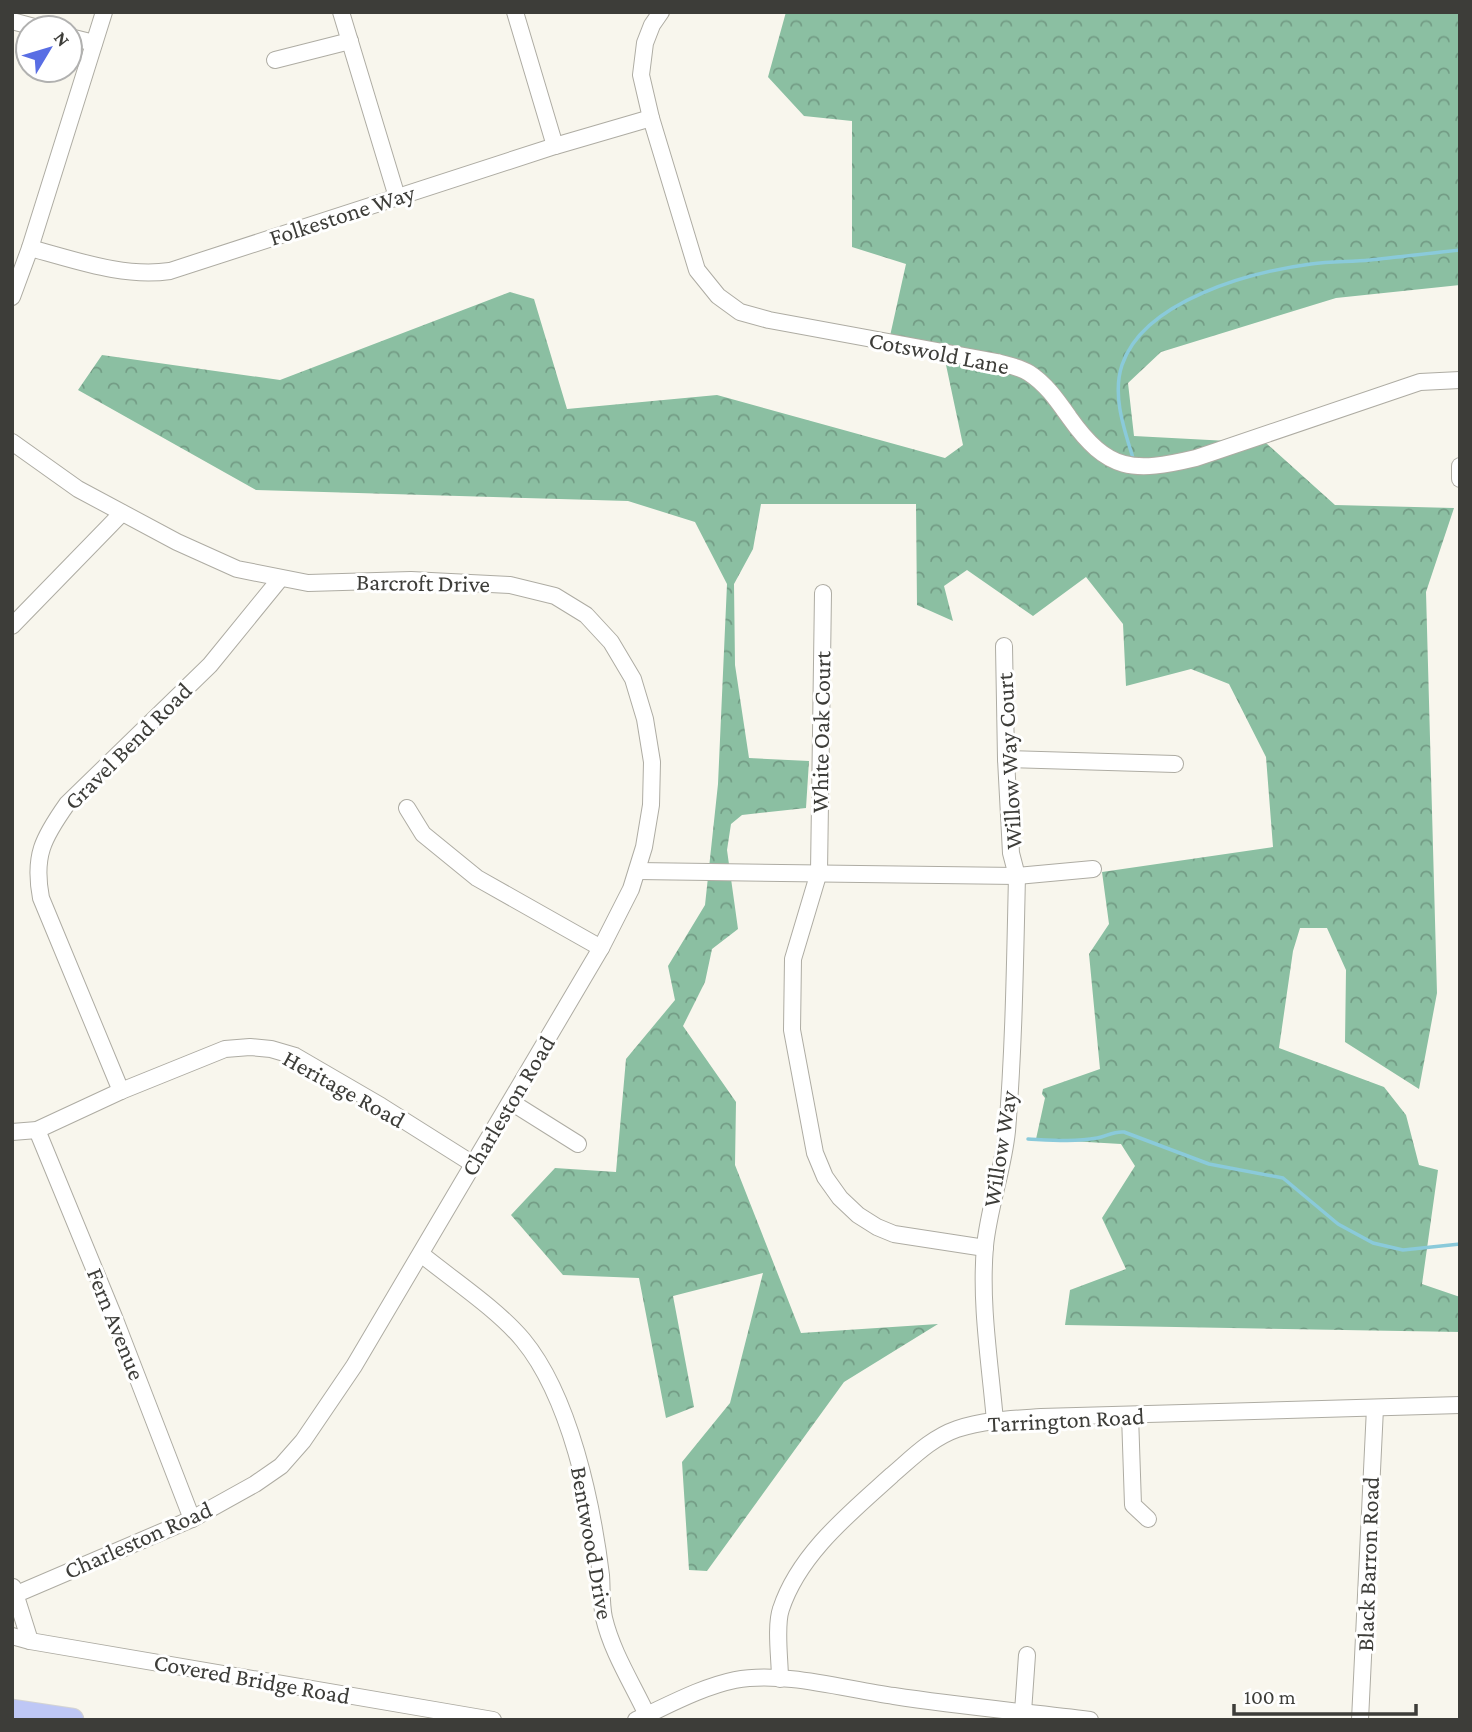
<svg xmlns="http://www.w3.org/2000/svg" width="1472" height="1732" font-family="'Crimson Pro',serif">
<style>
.forest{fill:url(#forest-crowns)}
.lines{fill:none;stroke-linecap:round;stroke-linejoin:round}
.stream{stroke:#8acada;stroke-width:3.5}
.minor-casing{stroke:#aeaca3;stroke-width:18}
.highway-casing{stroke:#d4d4d3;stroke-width:25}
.minor{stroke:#fff;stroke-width:16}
.highway{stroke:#bec7f5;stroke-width:23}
.labels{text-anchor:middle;stroke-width:6;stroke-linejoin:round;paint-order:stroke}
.street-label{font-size:24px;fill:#3d3d39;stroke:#fff}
</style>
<defs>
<pattern id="forest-crowns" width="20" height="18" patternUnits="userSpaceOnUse" patternTransform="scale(1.75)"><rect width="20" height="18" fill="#8bbfa2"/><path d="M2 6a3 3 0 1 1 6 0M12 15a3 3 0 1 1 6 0" fill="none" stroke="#739c85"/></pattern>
</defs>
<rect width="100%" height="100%" fill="#f8f6ed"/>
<polygon class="forest" points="786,12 1460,12 1460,285 1336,298 1161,352 1128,383 1134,436 1266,443 1335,505 1454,508 1426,592 1437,993 1419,1089 1345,1042 1346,970 1327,928 1300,928 1293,951 1279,1048 1384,1087 1406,1115 1419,1165 1438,1170 1422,1284 1460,1297 1460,1332 1065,1325 1070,1290 1126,1269 1102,1218 1135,1166 1121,1144 1036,1139 1045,1098 1042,1094 1043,1089 1100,1069 1089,954 1109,924 1102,872 1273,847 1266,757 1229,684 1191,669 1126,686 1123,624 1086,577 1033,616 967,570 944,586 953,621 917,605 916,504 761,504 753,549 734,584 735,665 749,758 809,761 806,808 742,815 731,824 727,850 738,929 712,949 705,982 683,1026 736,1102 735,1165 801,1333 938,1324 844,1382 707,1571 689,1570 682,1462 730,1403 763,1273 673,1296 694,1407 666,1418 639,1278 563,1275 511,1215 555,1168 616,1172 626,1059 675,1000 668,966 705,905 718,784 727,584 695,522 628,501 256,490 78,390 102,355 280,380 510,292 534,299 567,409 717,395 945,458 963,445 942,346 890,336 906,264 852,247 852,121 804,116 768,77"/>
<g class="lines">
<g class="stream">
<path d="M1133,458c-9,-29 -21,-63 -11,-93 22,-65 129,-93 189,-101 20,-3 39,-2 59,-4 30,-3 60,-7 90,-10"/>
<path d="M1028,1139c22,1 47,3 69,-1 10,-2 17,-7 27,-6l85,32 74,14 55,46 35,19 30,7 57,-6"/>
</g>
<defs>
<g id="minor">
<polyline points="341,12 397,197"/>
<polyline points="515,12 555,146"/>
<path d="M661,12l-9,13 -7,18 -4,32 10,43 46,152 21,26 22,16 29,8 228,42c10,3 23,5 32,11 17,11 28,27 40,44 39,55 64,56 127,41l224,-76 40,-2"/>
<polyline points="12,21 38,28"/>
<polyline points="70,37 94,43"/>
<polyline points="275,60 350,41"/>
<path d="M30,248c46,12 93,30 140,23l385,-125 96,-28"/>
<polyline points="12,297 30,248 104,12"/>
<polyline points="12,442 78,489 177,542 237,569 308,583 411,580 510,585 555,596 586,615 611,642 633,679 645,719 652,762 651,805 644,847 631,889 601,948 354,1366 303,1441 281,1466 255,1484 192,1519 12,1596"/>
<polyline points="1460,466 1460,479"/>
<polyline points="823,593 819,872 793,959 792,1030 815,1153 825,1177 840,1198 858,1215 877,1227 894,1234 985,1248"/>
<polyline points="12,626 122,513"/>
<polyline points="1006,759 1175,764"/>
<polyline points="407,808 423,834 477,878 601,948"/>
<polyline points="637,871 1017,876 1093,869"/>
<path d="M121,1091l-80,-193c-8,-42 2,-60 26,-94l143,-139 70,-86"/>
<polyline points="511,1102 578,1144"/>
<polyline points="37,1130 114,1317 192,1519"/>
<polyline points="12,1132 37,1130 121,1091 225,1049 250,1047 271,1049 295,1056 381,1106 473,1164"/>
<path d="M421,1254c32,26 76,55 102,86 47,57 69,163 78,235 1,14 0,29 3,43 8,34 28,65 43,97"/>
<polyline points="1130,1415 1133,1505 1148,1519"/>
<path d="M995,1421c-5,-58 -15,-117 -10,-175 4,-39 18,-76 22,-115 7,-85 8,-170 10,-255l-6,-23 -5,-94 -2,-113"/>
<polyline points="13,1587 30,1641"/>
<polyline points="12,1636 30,1641 493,1720"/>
<path d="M780,1679c0,-19 -5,-53 1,-70 18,-55 69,-96 111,-134 20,-17 39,-37 65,-46 27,-9 56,-10 84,-12l419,-12"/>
<polyline points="1023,1712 1027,1655"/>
<path d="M636,1720c31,-14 65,-33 99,-40 49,-9 109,9 159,16 65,10 131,16 196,24"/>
<polyline points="1360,1720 1375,1408"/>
</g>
<polyline id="highway" points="12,1711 72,1720"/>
</defs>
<use href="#minor" class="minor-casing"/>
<use href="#highway" class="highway-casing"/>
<use href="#minor" class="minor"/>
<use href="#highway" class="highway"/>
</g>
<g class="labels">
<g class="street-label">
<text transform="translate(342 215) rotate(-18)" y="8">Folkestone Way</text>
<text transform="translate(939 353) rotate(11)" y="8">Cotswold Lane</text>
<text transform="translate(423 583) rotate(1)" y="8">Barcroft Drive</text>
<text transform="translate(821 732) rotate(-89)" y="8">White Oak Court</text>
<text transform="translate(128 746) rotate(-45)" y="8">Gravel Bend Road</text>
<text transform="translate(1009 761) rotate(-93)" y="8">Willow Way Court</text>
<text transform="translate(344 1089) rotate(29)" y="8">Heritage Road</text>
<text transform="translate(508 1106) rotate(-59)" y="8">Charleston Road</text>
<text transform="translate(1000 1149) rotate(-81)" y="8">Willow Way</text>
<text transform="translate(116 1324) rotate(68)" y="8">Fern Avenue</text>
<text transform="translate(1066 1420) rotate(-3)" y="8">Tarrington Road</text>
<text transform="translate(138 1540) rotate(-24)" y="8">Charleston Road</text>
<text transform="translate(592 1543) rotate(80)" y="8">Bentwood Drive</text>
<text transform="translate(1368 1564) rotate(-88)" y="8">Black Barron Road</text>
<text transform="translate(252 1679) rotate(10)" y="8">Covered Bridge Road</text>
</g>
</g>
<rect width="1472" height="1732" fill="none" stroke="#3d3d39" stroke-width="28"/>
<g transform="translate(49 49) rotate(52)"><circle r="33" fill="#ffffff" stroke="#b1b1b0" stroke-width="2"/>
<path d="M0-5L12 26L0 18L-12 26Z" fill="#596ee4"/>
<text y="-10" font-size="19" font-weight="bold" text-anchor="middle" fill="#3d3d39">N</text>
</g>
<path d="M1234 1704v10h182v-10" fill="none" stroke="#3d3d39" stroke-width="3.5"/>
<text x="1244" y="1704" font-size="21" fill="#3d3d39" stroke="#ffffff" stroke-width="5" paint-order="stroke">100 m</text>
</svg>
